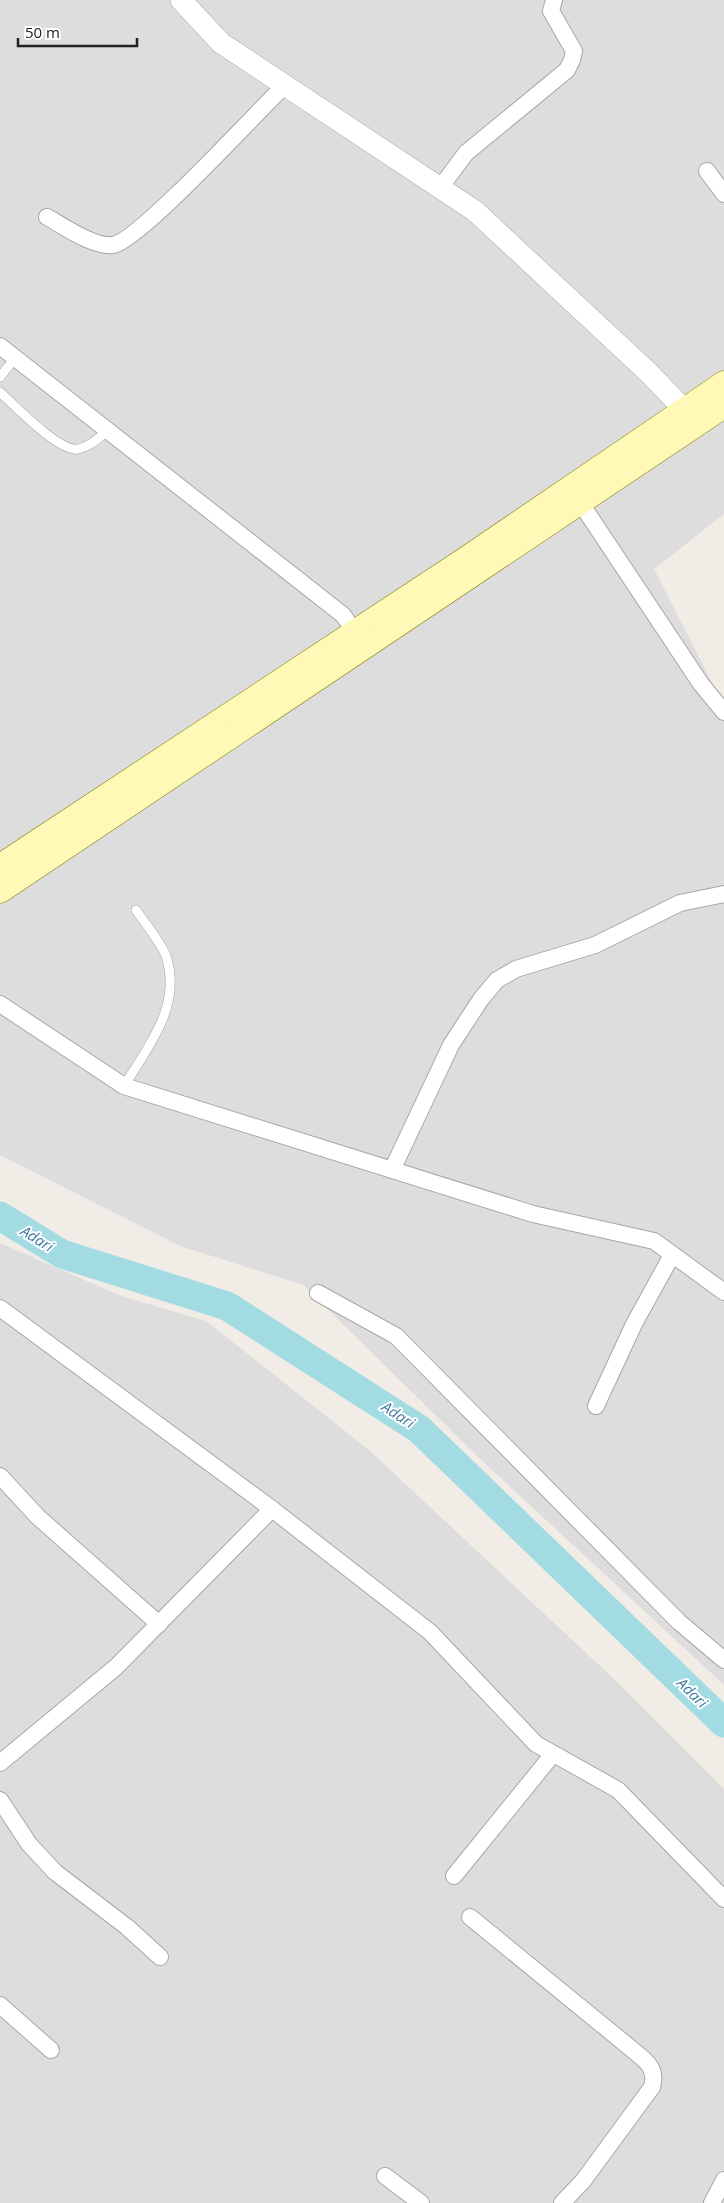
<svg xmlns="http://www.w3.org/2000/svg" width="724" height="2203" font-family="'Open Sans',sans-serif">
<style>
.residential{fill:#dedddd}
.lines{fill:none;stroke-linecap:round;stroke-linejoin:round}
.river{stroke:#a3dbe2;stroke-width:29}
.service-casing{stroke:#a7a7a7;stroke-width:10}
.minor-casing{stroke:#a7a7a7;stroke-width:18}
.tertiary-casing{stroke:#a7a7a7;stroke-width:22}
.secondary-casing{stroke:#7e7c00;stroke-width:25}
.service{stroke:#fff;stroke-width:9}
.minor{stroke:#fff;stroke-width:16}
.tertiary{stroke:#fff;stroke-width:21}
.secondary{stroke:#fef9b7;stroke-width:24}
.labels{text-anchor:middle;stroke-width:4;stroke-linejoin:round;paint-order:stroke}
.water-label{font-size:15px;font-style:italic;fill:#3c7a9f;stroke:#fff}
</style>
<rect width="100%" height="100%" fill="#f1ece6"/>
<g class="residential">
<polygon points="0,0 724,0 724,514 654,569 724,706 724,1685 477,1456 303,1285 180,1246 0,1155"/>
<polygon points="0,1243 121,1296 206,1321 369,1450 613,1678 724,1789 724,2203 0,2203"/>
</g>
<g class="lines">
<polyline class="river" points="0,1216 62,1254 227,1306 419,1429 724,1723"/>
<defs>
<g id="service">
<polyline points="0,377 15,358"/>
<path d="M0,392c15,14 59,60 78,57 12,-2 21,-12 30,-18"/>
<path d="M124,1086c24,-39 57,-79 43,-127 -3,-13 -23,-37 -31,-49"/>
</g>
<g id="minor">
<polyline points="707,171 724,194"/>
<polyline points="440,188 466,153 567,70 572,60 574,51 551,11 554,0"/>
<path d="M47,217c16,9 48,31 66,28 26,-4 145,-134 172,-160"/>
<polyline points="0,346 343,615 355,632"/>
<polyline points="580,502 701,684 724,712"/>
<polyline points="0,1004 124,1086 533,1214 654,1241 724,1292"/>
<polyline points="392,1170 451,1045 481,999 497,980 516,969 595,945 680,903 724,894"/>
<polyline points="318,1293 396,1336 679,1622 724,1660"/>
<polyline points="0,1308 272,1509 430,1632 536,1744 618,1790 724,1899"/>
<polyline points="596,1406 634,1324 672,1255"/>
<polyline points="0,1476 38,1517 159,1624"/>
<polyline points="0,1763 116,1667 272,1509"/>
<polyline points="0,1800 29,1844 55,1872 127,1927 160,1957"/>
<polyline points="454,1876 553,1754"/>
<path d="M470,1917l158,129c15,13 30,20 24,41l-69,94 -21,22"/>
<polyline points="0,2005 51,2050"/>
<polyline points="385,2176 421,2203"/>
<polyline points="712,2203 724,2180"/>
</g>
<polyline id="tertiary" points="181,0 221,43 475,211 649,373 696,422"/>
<g id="secondary">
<polyline points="0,866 464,560 724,383"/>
<polyline points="0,891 724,406"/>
</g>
</defs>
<use href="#service" class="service-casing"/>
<use href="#minor" class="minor-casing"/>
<use href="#tertiary" class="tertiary-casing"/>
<use href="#secondary" class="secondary-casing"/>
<use href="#service" class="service"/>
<use href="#minor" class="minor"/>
<use href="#tertiary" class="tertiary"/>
<use href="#secondary" class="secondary"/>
</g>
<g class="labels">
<g class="water-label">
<text transform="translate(37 1239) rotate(32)" y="5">Adari</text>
<text transform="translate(398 1415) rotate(33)" y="5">Adari</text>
<text transform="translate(692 1693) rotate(44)" y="5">Adari</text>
</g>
</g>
<path d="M18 38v8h119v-8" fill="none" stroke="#202020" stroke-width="2.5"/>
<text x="25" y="38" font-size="15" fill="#202020" stroke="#ffffff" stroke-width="4" paint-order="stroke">50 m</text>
</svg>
